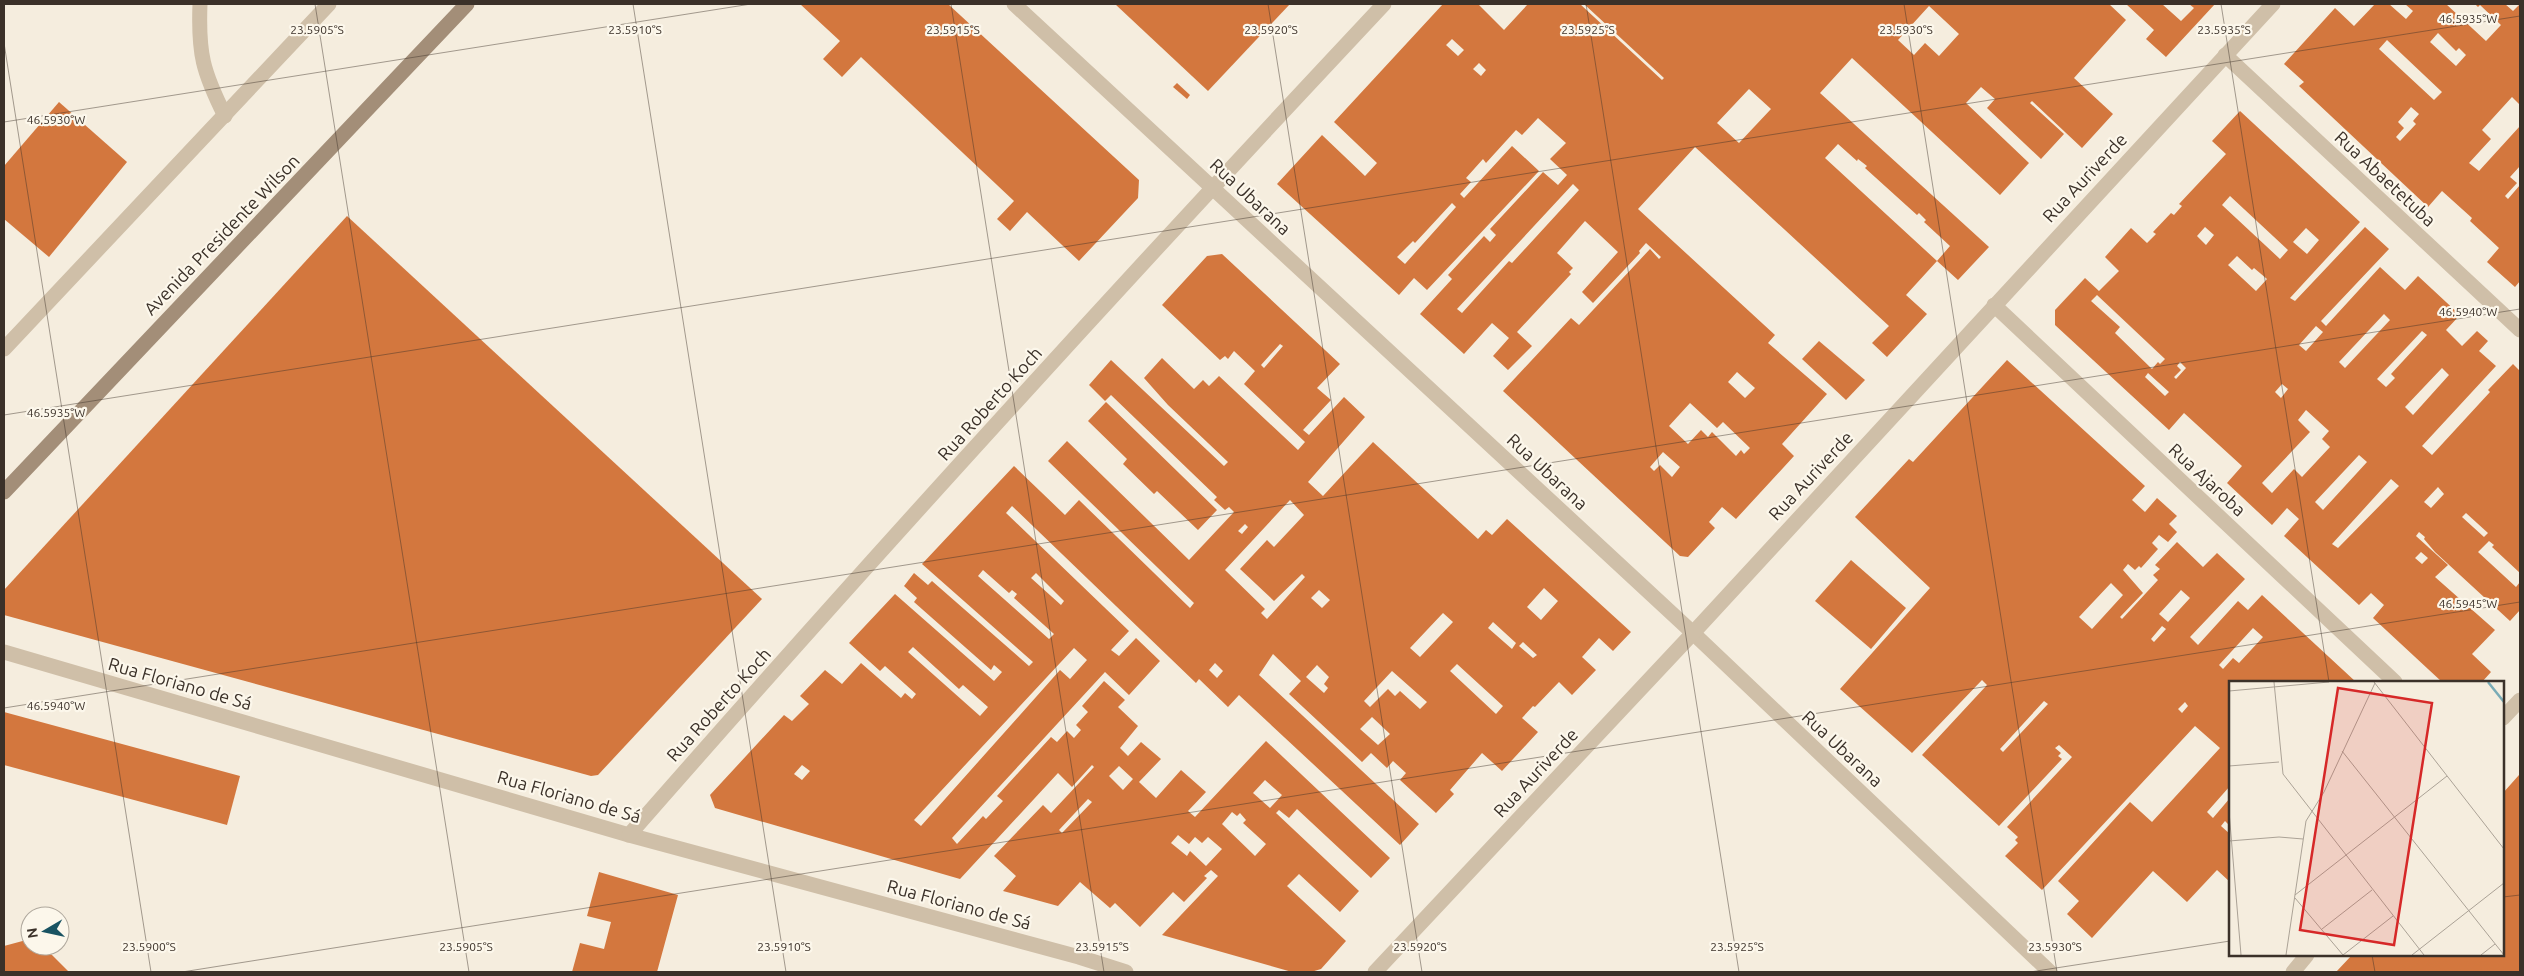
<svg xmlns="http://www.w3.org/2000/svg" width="2524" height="976" font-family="Ubuntu,sans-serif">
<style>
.building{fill:#d3773e;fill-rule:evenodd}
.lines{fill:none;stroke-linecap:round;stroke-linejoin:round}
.lane{stroke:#cfbfa8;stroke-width:15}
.street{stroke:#cfbfa8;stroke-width:15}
.secondary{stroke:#a38e78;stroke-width:15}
.ticks{fill:none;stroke:#3b3129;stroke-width:1;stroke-opacity:0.45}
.labels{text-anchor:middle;stroke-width:4.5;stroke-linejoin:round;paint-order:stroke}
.street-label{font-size:18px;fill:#3b3129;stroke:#fcf7eb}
.inset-river{fill:none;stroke:#79abb6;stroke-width:2.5}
.inset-road{fill:none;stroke:#aba296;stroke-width:1}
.view{fill:#d62828;fill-opacity:0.15;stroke:#d62828;stroke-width:2.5}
.inset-edge{fill:none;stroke:#3b3129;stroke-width:2.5}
.ticks-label{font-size:12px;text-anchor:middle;fill:#3b3129;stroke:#fcf7eb;stroke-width:4.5;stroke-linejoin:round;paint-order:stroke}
</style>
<rect width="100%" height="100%" fill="#f5edde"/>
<g class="building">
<polygon points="800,4 948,4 1139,180 1138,198 1079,261 1027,212 1010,231 997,219 1014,201 861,57 842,77 823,59 840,41"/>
<polygon points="1115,4 1290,4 1208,91"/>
<path d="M1443,4h35l26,26 24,-26h52l82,76 2,-2 -80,-74h525l17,16 -52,58 39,36 -31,34 -50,-47 -2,2 34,31 -23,25 -54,-51 8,-9 -14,-12 -15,16 63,60 -29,32 -148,-137 -32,35 169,154 -31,33 -21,-19 13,-15 -26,-24 2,-2 -7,-7 -2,2 -52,-47 2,-2 -9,-7 -1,2 -19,-17 -13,14 112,103 -31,34 21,19 -40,43 -15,-14 17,-17 -194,-179 -57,62 137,126 -7,8 59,51 -45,50 12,12 -58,63 -14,-12 -13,15 6,6 -27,29 -8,-1 -177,-165 68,-73 8,7 71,-76 9,10 2,-2 -15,-14 -7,8 1,2 -47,50 -11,-11 36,-40 -33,-31 -28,32 16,15 -4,4 2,2 -54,58 15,14 -24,24 -15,-14 16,-18 -17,-15 -28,31 -44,-40 32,-35 -4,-4 36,-39 6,6 6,-7 -6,-6 53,-57 15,13 9,-10 -17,-16 16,-16 -28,-25 -16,17 -6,-5 -30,33 -3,-4 -17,19 5,4 -11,12 4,4 48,-52 27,25 -112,119 -13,-12 -15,17 -122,-111 45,-49 43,41 12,-13 -43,-41zM1929,6l30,28 -20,22 -14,-13 -11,12 -16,-15zM1452,39l12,11 -6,6 -12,-11zM1479,63l7,7 -5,6 -8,-7zM1749,89l22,20 -32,34 -22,-20zM1573,184l6,6 -67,73 -3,-2 -47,52 -5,-4zM1452,203l4,4 -51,57 -8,-7 16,-16 2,2zM1737,372l18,16 -10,10 -17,-16zM1690,403l27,25 6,-6 27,26 -6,6 -3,-4 -5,6 -24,-24 -4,5 -7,-7 -13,14 -19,-18zM1663,452l17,15 -8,10 -12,-12 -6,6 -4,-4z"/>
<polygon points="2126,4 2162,4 2181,21 2194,8 2189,4 2215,4 2166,57 2146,39 2154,30"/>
<path d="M2375,4h14l17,15 7,-8 -8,-7h41l40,37 15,-16 -21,-20 -2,2 -3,-3h30l8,7 7,-7v101l-8,-8 -30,33 9,9 -22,24 10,8 41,-45v40l-10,11 7,6 -12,13 3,3 12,-14v96l-5,6 -28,-25 12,-14 -29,-27 2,-3 -30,-27 -14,16 -129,-121 5,-4 -20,-18 51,-56 19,18zM2438,33l18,18 3,-3 7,7 -10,11 -26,-24zM2387,40l55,52 -8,8 -55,-51zM2411,107l8,7 -6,7 3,3 -16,17 -4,-4 8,-9 -6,-6z"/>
<polygon points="1177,83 1190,95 1187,99 1173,87"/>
<polygon points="59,102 127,162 49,257 4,219 4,166"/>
<path d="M2240,111l120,111 -70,76 5,3 70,-74 24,22 -68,72 5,5 54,-59 25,23 13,-14 42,39 -14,15 16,16 15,-15 11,10 -9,10 17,15 -74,80 10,9 58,-63 -2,-2 25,-26 7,7v202l-28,-26 2,-2 -5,-4 -11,11 38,35 4,-5v28l-10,11 -75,-69 -11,-13 1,-2 -6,-5 -3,4 32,29 -13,12 60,53 -23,24 19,18 -9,10h-40l-69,-64 11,-13 -13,-12 -12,12 -75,-69 15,-17 -12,-11 -15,17 -45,-42 15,-17 -58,-53 -15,17 -114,-105v-15l30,-32 14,13 20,-20 -14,-14 26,-29 16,15 9,-9 -3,-2 18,-19 3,2 8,-9 -3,-2 47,-50 -14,-13zM2230,196l58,54 -8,9 -58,-54zM2205,227l9,8 -8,10 -9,-9zM2306,228l13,12 -12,14 -14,-12zM2237,256l15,14 2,-2 13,11 -11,12 -28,-26zM2097,295l68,64 -5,5 -2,-2 -6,7 -37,-36 5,-6 -29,-26zM2384,314l6,6 -45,48 -6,-6zM2316,326l7,6 -17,19 -7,-6zM2422,331l5,4 -36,39 4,4 -9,9 -9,-8zM2180,362l6,6 -10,11 -2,-2 7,-7 -4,-4zM2442,368l7,7 -36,40 -8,-8zM2148,373l21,19 -4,4 -20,-19zM2282,384l6,5 -7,9 -6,-6zM2306,410l23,21 -7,8 8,8 -28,30 -8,-8 -22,24 -10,-10 48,-51 -12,-12zM2359,455l8,7 -44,48 -8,-8zM2391,479l8,7 -61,62 -6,-4zM2438,487l6,7 -13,14 -7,-6zM2466,513l22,20 -4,4 -22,-20zM2421,552l7,6 -6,6 -7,-6z"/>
<polygon points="347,216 762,599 598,775 591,776 4,615 4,590"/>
<path d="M1222,254l118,110 -23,24 14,12 -28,30 6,5 35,-38 21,20 -57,65 15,14 50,-54 105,97 8,-9 6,5 15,-16 124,113 -18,19 -14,-13 -17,19 14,13 -24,25 -13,-13 -24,25 -2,-1 -11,12 16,14 -36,39 -20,-18 -32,37 4,4 -18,19 -36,-33 6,-7 -13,-12 -6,7 -16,-15 -9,9 -73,-68 12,-13 -28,-27 -14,21 160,149 -19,21 -161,-150 -11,12 -29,-28 -3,4 -184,-177 -6,7 123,118 -18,19 8,6 17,-18 24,23 -31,34 -24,-23 -153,166 5,6 26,-28 3,3 17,-18 -6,-5 54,-59 6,5 10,-11 7,7 7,-8 -5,-5 12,-13 -6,-6 22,-25 21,19 -7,7 20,19 -18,22 8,8 13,-14 20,17 -22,23 17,16 25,-28 25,22 -18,19 7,6 71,-76 124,117 -19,20 -74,-69 -8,9 -10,-8 -3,3 83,78 -19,21 -41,-38 -12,12 59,55 -25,28 -10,3h-19l-130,-37 56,-59 -7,-6 -7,6 3,2 -23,24 -11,-10 -33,35 -25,-24 -5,5 -30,-26 -22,24 -55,-15 13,-15 -22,-20 49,-51 8,8 43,-46 -2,-2 -20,22 -14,-14 -98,106 -245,-71 -5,-13 74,-80 8,6 17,-17 -9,-8 25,-26 17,14 19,-21 40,35 4,-5 7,6 4,-5 -31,-28 -5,5 -31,-28 46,-49 99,87 8,-9 -8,-7 -3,5 -77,-68 3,-4 -13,-12 10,-13 14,12 4,-4 97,85 4,-4 -111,-98 92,-98 51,49 14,-15 111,108 4,-5 -146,-142 19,-20 122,119 45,-48 -5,-5 -4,3 -11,-10 3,-3 -106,-102 -6,6 -16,-16 22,-25 113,106 4,-4 -60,-57 -24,-27 18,-20 32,31 9,-9 6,6 10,-10 79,74 7,-8 -61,-58 11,-13 -21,-20 -6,8 -3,-3 -5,4 -58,-55 45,-49zM1280,344l3,2 -19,22 -3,-3zM1290,500l14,15 -30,32 -7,-7 -27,29 34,32 28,-27 3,3 -38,42 -6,-6 4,-4 -40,-39zM1245,524l3,3 -6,7 -4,-3zM983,570l26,23 3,-3 5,4 -3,4 40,36 -5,5 -71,-63zM1036,573l28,28 -3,4 -30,-27zM1544,588l14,13 -17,19 -14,-13zM1319,590l11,10 -8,8 -11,-10zM1443,613l10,9 -33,35 -10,-9zM1493,622l23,21 -4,6 -24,-21zM1523,642l14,13 -4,3 -14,-12zM913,647l46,42 4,-4 25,22 -8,9 -72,-64zM1074,648l13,12 -17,19 -10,-9 -139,156 -7,-6zM1215,663l8,8 -6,7 -8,-8zM1457,664l46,42 -7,8 -46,-43zM1317,665l12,12 -5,7 4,4 -4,5 -18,-16zM1392,671l35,31 -7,7 -20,-18 -5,5 -7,-7 -18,18 -6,-6zM1372,717l18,17 -12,11 -18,-16zM802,765l8,6 -8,9 -8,-6zM1119,766l14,13 -10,11 -14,-14zM1265,780l17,15 -12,13 -17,-15zM1088,799l4,3 -30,31 -3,-3zM1232,812l5,4 3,-3 6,7 -3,3 23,21 -11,12 -33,-32zM1178,835l11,9 6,-7 7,6 6,-6 14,12 -16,17 -16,-15 -3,5 -16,-13z"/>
<polygon points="1819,341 1865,380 1846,400 1802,359"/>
<path d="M2007,360l138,126 -13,14 13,12 12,-14 20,18 -8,8 8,8 -9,10 -9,-7 -7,8 6,6 -17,19 -2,-2 -4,4 -7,-6 -5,6 20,23 -23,24 2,2 36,-39 -5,-5 7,-6 -5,-4 22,-23 26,25 14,-14 28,26 -55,58 8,8 40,-44 10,9 14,-15 94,87h-126v104l-23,26 6,6 17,-20v28l-5,-5 -4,5 9,8v48l-13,-12 -30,32 -34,-31 -61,67 -25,-24 12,-13 -21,-20 72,-79 22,20 68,-74 -25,-22 -153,164 -37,-34 13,-13 -3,-3 3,-3 -11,-10 65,-70 -13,-12 -4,3 6,5 -3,3 4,3 -63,67 -77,-71 65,-70 -5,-5 -70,73 -72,-64 90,-101 -75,-71 54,-58 4,3zM2111,583l12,12 -31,34 -13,-12zM2181,590l9,8 -22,24 -9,-8zM2162,626l4,3 -12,13 -3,-3zM2253,628l10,9 -24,26 -6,-5 -10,11 -4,-4zM2044,701l4,3 -45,48 -3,-3zM2185,702l3,4 -6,7 -4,-4z"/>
<polygon points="1106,402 1217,510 1198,530 1157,491 1154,494 1123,464 1127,459 1088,421"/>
<polygon points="1851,560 1906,608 1871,649 1815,601"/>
<polygon points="4,712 240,776 227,825 4,765"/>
<polygon points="2519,775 2520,972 2336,972 2352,955 2503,955 2503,793"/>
<polygon points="599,872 678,895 657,972 572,972 580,943 604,949 611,922 587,916"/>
<polygon points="30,939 30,946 43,946 69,972 4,972 4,946"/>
</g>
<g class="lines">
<g class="lane">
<path d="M200,4c-2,50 3,68 25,112"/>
<polyline points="4,349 329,4"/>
</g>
<g class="street">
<polyline points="1014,4 1693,633 2050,972"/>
<polyline points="2225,55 2520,330"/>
<polyline points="1994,305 2395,682"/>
<polyline points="4,652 629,835 1079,957 1126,972"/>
<polyline points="2503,718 2520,700"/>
<path d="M629,835c247,-282 499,-558 755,-831"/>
<polyline points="1375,972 1693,633 2273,4"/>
<polyline points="2293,972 2307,955"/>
</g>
<polyline class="secondary" points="4,492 467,4"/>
</g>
<path class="ticks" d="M315,4l154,968M633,4l153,968M951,4l153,968M1268,4l154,968M1586,4l153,968M1904,4l153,968M2221,4l108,678M4,43l147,929M4,122l747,-118M4,415l2516,-399M4,708l2516,-399M2503,897l17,-2M2372,955l3,17M182,972l2338,-370M2030,972l200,-31"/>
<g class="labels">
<g class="street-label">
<text transform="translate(2085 178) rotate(-47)" y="6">Rua Auriverde</text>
<text transform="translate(2385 179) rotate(43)" y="6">Rua Abaetetuba</text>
<text transform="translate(1250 197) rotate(43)" y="6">Rua Ubarana</text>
<text transform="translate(222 235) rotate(-46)" y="6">Avenida Presidente Wilson</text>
<text transform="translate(990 404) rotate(-48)" y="6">Rua Roberto Koch</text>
<text transform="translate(1547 472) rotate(43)" y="6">Rua Ubarana</text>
<text transform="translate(1811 476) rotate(-47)" y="6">Rua Auriverde</text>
<text transform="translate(2207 480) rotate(43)" y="6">Rua Ajaroba</text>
<text transform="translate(180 684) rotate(16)" y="6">Rua Floriano de Sá</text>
<text transform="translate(719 705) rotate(-48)" y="6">Rua Roberto Koch</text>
<text transform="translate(1842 749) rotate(43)" y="6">Rua Ubarana</text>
<text transform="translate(1536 773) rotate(-47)" y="6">Rua Auriverde</text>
<text transform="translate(569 797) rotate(16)" y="6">Rua Floriano de Sá</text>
<text transform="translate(959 905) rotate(15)" y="6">Rua Floriano de Sá</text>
</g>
</g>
<g transform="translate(2229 681)">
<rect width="275" height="275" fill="#f5edde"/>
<path class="inset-river" d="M259,1l16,20"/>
<path class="inset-road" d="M45,1l9,92 141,181M145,1l130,167M0,10l100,-9M113,70l162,204M0,85l50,-4M0,130l12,144M0,160l50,-4 24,2M66,214l152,-119M66,217l48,57M93,248l50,-39M57,274l20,-134 18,-29 51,-109M114,274l50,-39M183,274l92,-72M252,274l14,-11"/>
<path class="view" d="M109,7l94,15 -38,242 -94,-15z"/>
<rect width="275" height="275" class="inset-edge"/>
</g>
<g class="ticks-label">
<text x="2468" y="23">46.5935°W</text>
<text x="317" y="34">23.5905°S</text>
<text x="635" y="34">23.5910°S</text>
<text x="953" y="34">23.5915°S</text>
<text x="1271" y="34">23.5920°S</text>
<text x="1588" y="34">23.5925°S</text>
<text x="1906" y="34">23.5930°S</text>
<text x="2224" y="34">23.5935°S</text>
<text x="56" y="124">46.5930°W</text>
<text x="2468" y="316">46.5940°W</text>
<text x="56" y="417">46.5935°W</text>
<text x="2468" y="608">46.5945°W</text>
<text x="56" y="710">46.5940°W</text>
<text x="149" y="951">23.5900°S</text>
<text x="466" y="951">23.5905°S</text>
<text x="784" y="951">23.5910°S</text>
<text x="1102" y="951">23.5915°S</text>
<text x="1420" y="951">23.5920°S</text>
<text x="1737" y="951">23.5925°S</text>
<text x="2055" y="951">23.5930°S</text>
</g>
<rect width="2524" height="976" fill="none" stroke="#3b3129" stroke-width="10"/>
<g transform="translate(45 931) rotate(261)"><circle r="24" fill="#fcf7eb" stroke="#afa89d"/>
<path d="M0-4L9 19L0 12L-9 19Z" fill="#195362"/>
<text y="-8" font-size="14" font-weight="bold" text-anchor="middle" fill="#3b3129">N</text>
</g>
</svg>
